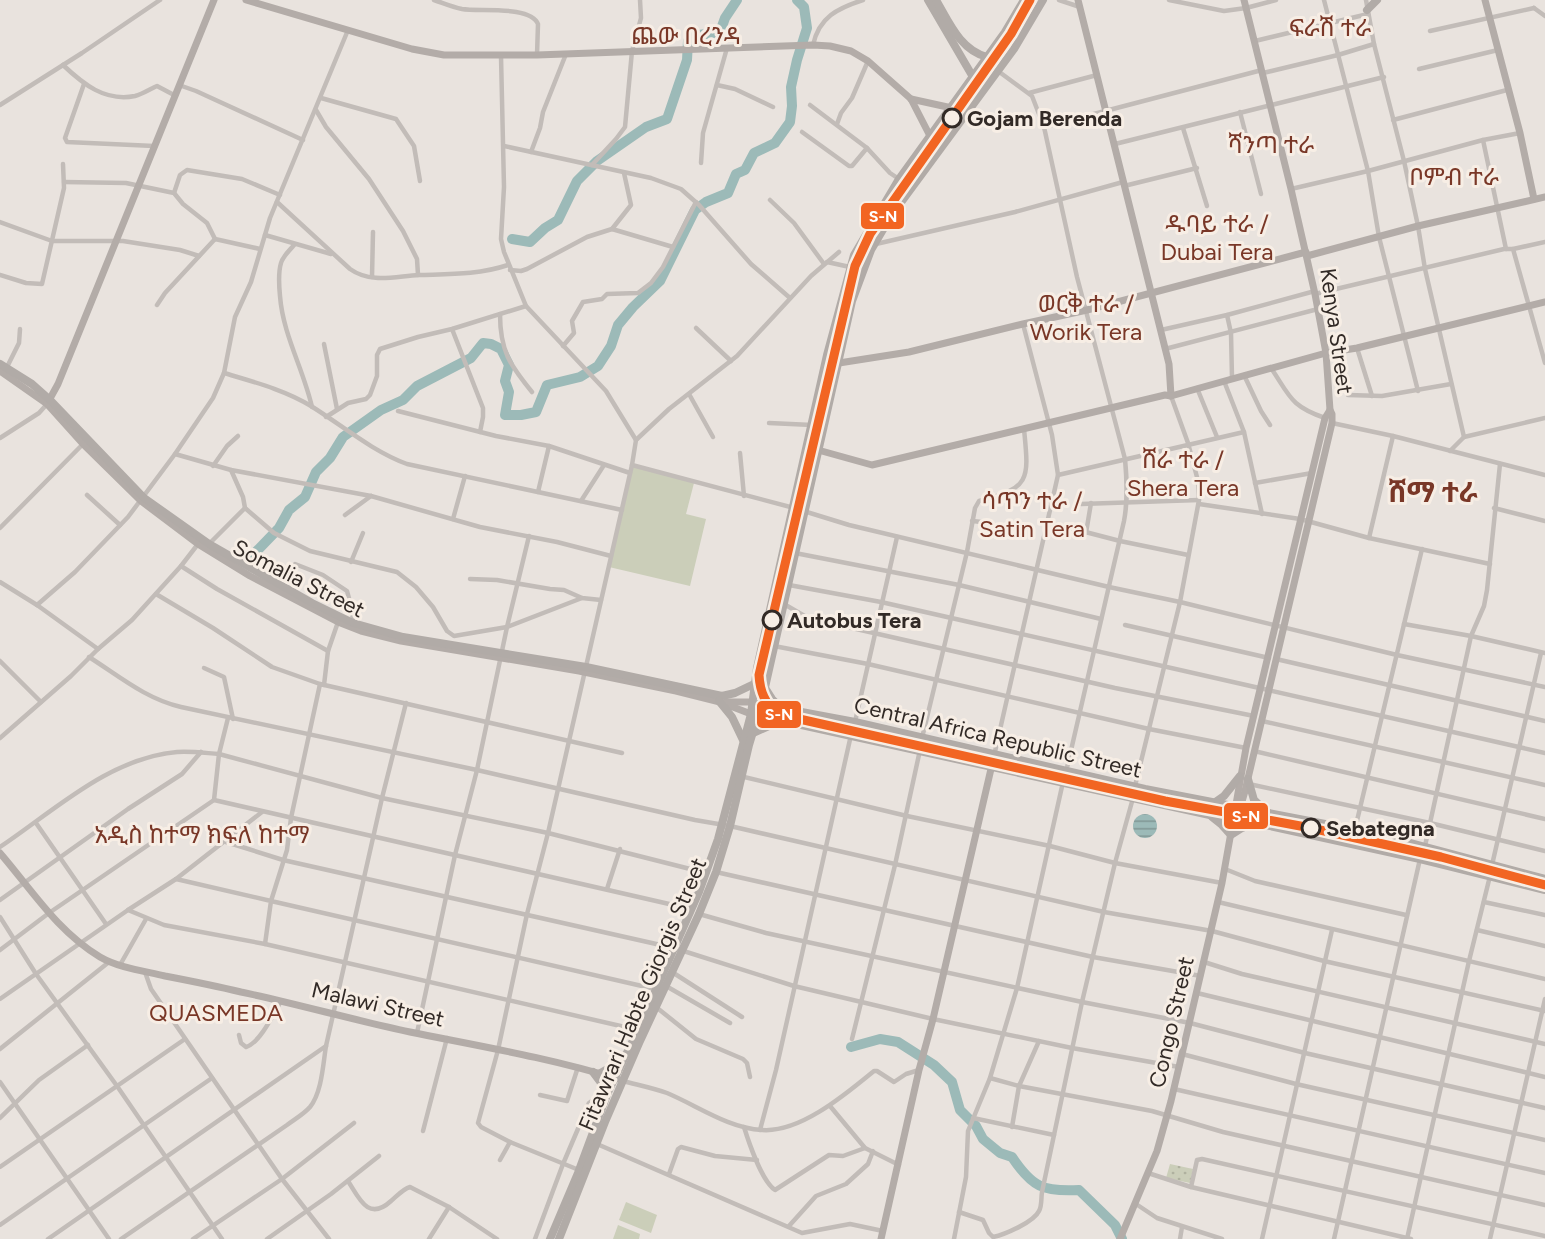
<svg xmlns="http://www.w3.org/2000/svg" width="1545" height="1239" font-family="Figtree,'Noto Sans Ethiopic',sans-serif">
<style>
.park{fill:url(#park-dots)}
.garden{fill:#cbceb9}
.water{fill:url(#water-rules)}
.lines{fill:none;stroke-linecap:round;stroke-linejoin:round}
.river{stroke:#9cbab8;stroke-width:10}
.street{stroke:#c2bcb8;stroke-width:4.5}
.secondary{stroke:#b3aca8;stroke-width:7}
.primary{stroke:#b1aba7;stroke-width:8}
.rail-1-casing{stroke:#f7eee5;stroke-width:14}
.rail-1{stroke:#f26522;stroke-width:9}
.stop-dot{fill:#f7eee5;stroke:#322a26;stroke-width:3}
.labels{text-anchor:middle;stroke-width:6;stroke-linejoin:round;paint-order:stroke}
.stop-label{font-size:22px;font-weight:bold;fill:#322a26;stroke:#f7eee5;text-anchor:start}
.street-label{font-size:22px;fill:#322a26;stroke:#f7eee5}
.neighbourhood-label{font-size:24px;fill:#793727;stroke:#f7eee5}
.district-label{font-size:28px;font-weight:bold;fill:#793727;stroke:#f7eee5}
.line-badge{stroke:#f7eee5;stroke-width:2}
.badge-label{font-size:16px;text-anchor:middle;font-weight:bold;fill:#fff}
</style>
<defs>
<pattern id="park-dots" width="8" height="8" patternUnits="userSpaceOnUse" patternTransform="scale(1.5)"><rect width="8" height="8" fill="#cbceb9"/><path d="M2 2h.1M6 6h.1" fill="none" stroke="#afb19f" stroke-width="1.8" stroke-linecap="round"/></pattern>
<pattern id="water-rules" width="6" height="5" patternUnits="userSpaceOnUse" patternTransform="scale(1.5)"><rect width="6" height="5" fill="#9cbab8"/><path d="M0 2.5h6" fill="none" stroke="#809795"/></pattern>
</defs>
<rect width="100%" height="100%" fill="#e9e3de"/>
<polygon class="park" points="1170,1164 1193,1169 1190,1183 1166,1178"/>
<g class="garden">
<polygon points="633,466 694,483 686,514 706,519 690,586 609,567"/>
<polygon points="626,1202 657,1215 651,1233 619,1220"/>
<polygon points="618,1225 640,1234 639,1239 613,1239"/>
</g>
<circle class="water" cx="1145" cy="826" r="12"/>
<g class="lines">
<g class="river">
<polyline points="512,239 530,242 545,228 558,220 577,181 597,161 646,127 667,119 687,60 688,41 692,36 720,32 725,18 737,0"/>
<polyline points="251,557 279,528 289,510 305,497 316,472 330,458 343,437 381,410 403,400 417,386 471,358 483,343 491,344 501,349 509,365 505,381 509,392 505,415 521,415 536,412 547,385 580,377 598,366 611,346 618,325 633,307 660,281 695,210 706,202 728,193 736,174 745,170 754,153 775,143 790,122 792,106 791,87 797,60 807,28 804,7 797,0"/>
<path d="M851,1047l29,-8 18,3 36,23 18,17 8,28 16,16 7,13 17,14 12,4c20,30 31,35 67,33l36,35 7,14"/>
</g>
<g class="street">
<path d="M434,0c9,3 18,7 28,9 17,3 68,-4 76,15l-1,31"/>
<polyline points="1059,0 1080,7"/>
<polyline points="1169,0 1224,11 1246,8 1276,0"/>
<polyline points="1324,0 1368,171 1379,237 1418,391"/>
<polyline points="1366,0 1374,44 1404,161 1418,226 1425,269 1464,437 1545,418"/>
<polyline points="1534,8 1545,16"/>
<polyline points="1430,31 1534,8"/>
<polyline points="1255,41 1368,14"/>
<path d="M813,45c6,-28 25,-37 50,-45"/>
<polyline points="501,56 504,187 501,239 504,252 526,306 606,391 636,440"/>
<path d="M63,65c20,19 42,37 72,31 8,-2 15,-7 22,-10l17,9"/>
<polyline points="1419,69 1498,50"/>
<path d="M998,71l34,25 12,31 33,150 48,182c2,22 3,41 -1,62l-58,251"/>
<polyline points="1263,73 1338,55 1374,44"/>
<polyline points="84,84 65,138 67,142 154,146"/>
<polyline points="179,85 196,91 303,140"/>
<polyline points="717,85 735,89 773,107"/>
<polyline points="1029,93 1097,75"/>
<polyline points="321,98 396,119 414,146 420,181"/>
<polyline points="0,105 82,53 160,0"/>
<polyline points="810,105 867,148 890,173 899,179"/>
<polyline points="316,110 326,127 369,179 403,231 417,259 418,275"/>
<polyline points="1240,112 1261,194"/>
<polyline points="1393,120 1507,90"/>
<polyline points="837,124 841,113 852,98 868,61"/>
<polyline points="1044,127 1262,70"/>
<polyline points="1183,128 1207,206"/>
<polyline points="802,132 849,166 852,166 867,148"/>
<polyline points="1483,140 1506,249"/>
<polyline points="1115,144 1384,77"/>
<polyline points="504,146 651,178 681,189 699,205 751,264 790,298"/>
<polyline points="531,152 540,128 543,112 566,54"/>
<polyline points="701,163 703,133 727,48"/>
<polyline points="592,165 616,139 625,127 632,51 641,18 640,0"/>
<polyline points="64,182 126,183 174,193 183,204 207,223 215,239"/>
<polyline points="1124,186 1197,168"/>
<polyline points="1291,189 1368,171 1483,140 1520,133"/>
<polyline points="174,193 180,175 187,170 242,179 280,195"/>
<polyline points="770,200 794,223 824,264"/>
<path d="M277,202l73,67c21,15 46,7 69,6 31,-1 59,0 89,-10"/>
<polyline points="0,222 52,241 123,241 180,250 199,256"/>
<polyline points="612,229 631,205 624,173"/>
<polyline points="265,235 331,254"/>
<polyline points="215,239 260,249"/>
<polyline points="876,244 1015,212 1123,182"/>
<path d="M294,245c-4,5 -11,11 -13,18 -3,10 -2,23 -1,33 3,39 23,72 32,111"/>
<polyline points="1513,249 1545,242"/>
<polyline points="827,262 850,267"/>
<polyline points="510,270 521,271 527,269 587,237 612,229 673,247"/>
<polyline points="0,275 26,283 42,284 64,188 63,164"/>
<polyline points="372,277 373,232"/>
<polyline points="1315,294 1504,249 1513,249 1545,363"/>
<polyline points="157,305 165,293 215,239"/>
<path d="M500,314c0,37 10,51 32,78"/>
<polyline points="1227,315 1231,333 1232,378"/>
<polyline points="696,328 731,361"/>
<polyline points="452,329 483,408 483,417 480,432"/>
<polyline points="1161,330 1227,315 1315,291"/>
<polyline points="324,344 337,409"/>
<polyline points="563,346 574,333 572,321 583,302 602,299 607,294 638,293 651,283 663,267 696,202"/>
<polyline points="1357,348 1372,396"/>
<polyline points="1165,349 1318,309"/>
<path d="M1271,368c19,28 19,38 54,50"/>
<polyline points="6,369 19,343 20,329"/>
<path d="M224,373c30,9 61,17 87,33 32,20 61,45 96,58l215,46"/>
<polyline points="1244,375 1261,411 1270,425"/>
<polyline points="1224,381 1244,432 1262,514"/>
<polyline points="1197,388 1217,437"/>
<polyline points="689,394 713,437"/>
<polyline points="1348,395 1382,396 1451,384"/>
<polyline points="398,411 496,436 549,446 630,473"/>
<polyline points="326,417 348,403 366,399 370,395 377,376 377,355 380,349 418,337 452,329 526,306"/>
<polyline points="769,423 812,425"/>
<polyline points="1332,423 1393,436 1545,475"/>
<polyline points="0,438 39,413 47,404"/>
<polyline points="1450,451 1464,437"/>
<polyline points="740,453 744,496"/>
<polyline points="175,454 231,470 371,496 480,527 557,542 611,556"/>
<polyline points="632,465 794,508 849,525 1109,587 1180,602 1397,655 1545,687"/>
<polyline points="213,466 227,446 238,436"/>
<polyline points="231,470 243,497 245,508 274,533 310,551 397,572 416,587 433,607 447,631 454,636 507,627 582,598"/>
<polyline points="1058,475 1244,432"/>
<polyline points="1255,483 1312,473"/>
<polyline points="538,492 549,446"/>
<polyline points="87,495 120,525"/>
<polyline points="581,501 604,465"/>
<polyline points="1081,504 1199,500"/>
<polyline points="1199,504 1300,519 1369,538 1490,564"/>
<polyline points="1494,508 1545,521"/>
<polyline points="345,515 371,496"/>
<polyline points="453,519 465,476"/>
<polyline points="972,521 992,523"/>
<polyline points="1047,522 1120,541 1188,555"/>
<polyline points="0,528 83,444"/>
<polyline points="1086,533 1091,503"/>
<polyline points="1369,538 1393,436"/>
<polyline points="209,544 245,508"/>
<polyline points="795,553 959,585 1101,619"/>
<polyline points="351,562 363,533"/>
<polyline points="295,564 323,575 347,591 352,609 353,623"/>
<polyline points="181,566 217,589 328,651"/>
<polyline points="470,579 497,580 550,589 564,590 582,598 601,600"/>
<polyline points="0,582 37,605 98,649"/>
<polyline points="789,585 881,602 1545,753"/>
<polyline points="156,594 213,628 272,667 320,684"/>
<polyline points="784,604 808,618 1115,688 1254,716"/>
<polyline points="37,605 75,572 128,517 175,454 213,398 224,373 235,317 251,282 270,218 348,30"/>
<polyline points="1404,624 1471,636 1545,653"/>
<polyline points="1125,625 1269,658"/>
<polyline points="774,646 868,664 1149,729 1246,748"/>
<path d="M89,657c30,19 57,42 92,50l296,63 218,50 35,6 374,86 108,19 112,30 221,50"/>
<polyline points="1276,659 1545,721"/>
<polyline points="0,661 41,702"/>
<polyline points="204,668 224,677 233,719"/>
<polyline points="324,685 328,651 338,622"/>
<polyline points="1262,721 1545,785"/>
<polyline points="855,722 897,537"/>
<polyline points="0,738 71,676 98,649 132,620 181,566 198,544"/>
<path d="M922,738l45,-186 8,-44 4,-7c52,-13 50,-21 45,-72"/>
<polyline points="1254,751 1545,819"/>
<polyline points="622,753 320,684 291,818 287,850 271,901 655,989"/>
<polyline points="994,756 1058,475 1052,435 1023,324"/>
<polyline points="740,776 907,816 1050,846 1115,863 1222,883"/>
<polyline points="1249,784 1430,823 1545,851"/>
<polyline points="1135,786 1180,602 1199,500 1198,481 1188,443 1171,396"/>
<polyline points="214,800 691,909"/>
<polyline points="36,823 106,924"/>
<polyline points="1355,829 1422,549"/>
<polyline points="226,842 283,860 674,948 794,986 933,1019 1072,1048 1179,1067"/>
<polyline points="1425,846 1471,636 1484,606 1487,590 1500,464"/>
<path d="M0,847c54,-36 109,-89 177,-95 14,-1 28,1 42,2l163,44 166,35 158,40"/>
<polyline points="1492,865 1541,653"/>
<polyline points="1225,869 1255,881 1406,915"/>
<polyline points="716,872 1093,957 1201,976"/>
<polyline points="176,879 271,901 265,944"/>
<polyline points="607,889 620,849"/>
<polyline points="0,900 128,809 182,774 201,752"/>
<polyline points="1218,902 1545,979"/>
<polyline points="1484,902 1545,915"/>
<polyline points="128,910 164,925 265,944 638,1030"/>
<polyline points="699,914 766,933 1082,1002 1190,1023 1305,1053 1545,1108"/>
<polyline points="0,917 36,974 117,1086 222,1239"/>
<polyline points="1477,930 1545,946"/>
<polyline points="0,950 49,913 214,800 219,754 228,718"/>
<polyline points="1204,962 1242,974 1545,1044"/>
<polyline points="120,965 146,919"/>
<polyline points="145,972 151,989 282,1179 329,1239"/>
<polyline points="672,972 742,1017"/>
<polyline points="666,986 730,1023"/>
<polyline points="1197,993 1545,1077"/>
<polyline points="0,999 128,910 176,879 262,812"/>
<polyline points="656,1007 696,1039 743,1059 747,1063 750,1077"/>
<polyline points="417,1033 455,855 477,770 507,627 529,536"/>
<path d="M239,1035l2,8 5,4c14,-4 28,-34 35,-46"/>
<polyline points="852,1039 895,865 920,750"/>
<polyline points="0,1049 109,962"/>
<polyline points="1182,1054 1296,1084 1545,1140"/>
<polyline points="990,1078 1019,1086 1152,1111 1223,1132 1545,1205"/>
<path d="M623,1081c15,4 30,7 44,12 31,13 61,35 95,37 38,3 84,-36 112,-59h3l17,11 12,-8 13,-4"/>
<polyline points="0,1082 109,1239"/>
<polyline points="1174,1089 1545,1173"/>
<polyline points="540,1095 567,1101 578,1067"/>
<polyline points="830,1106 865,1148 899,1165"/>
<polyline points="0,1118 39,1080 88,1045"/>
<polyline points="973,1118 1054,1135"/>
<path d="M744,1127c5,16 18,54 31,63l54,-35 14,1 22,-8"/>
<polyline points="1012,1127 1019,1086 1039,1041"/>
<polyline points="760,1130 776,1070 851,735"/>
<polyline points="423,1131 447,1038"/>
<polyline points="597,1144 802,1233 850,1224 883,1231"/>
<polyline points="500,1160 510,1142"/>
<polyline points="0,1167 185,1039"/>
<polyline points="579,1170 510,1142 481,1127 478,1123 498,1050 527,914 548,833 632,465 636,440 669,409 737,356 811,276 839,252"/>
<polyline points="1148,1173 1191,1187 1411,1239"/>
<polyline points="669,1174 678,1149 681,1147 715,1156 757,1160"/>
<path d="M348,1181c11,17 20,41 43,20 6,-5 12,-12 19,-14l39,20 48,32"/>
<polyline points="1191,1187 1197,1160 1202,1159 1545,1236"/>
<polyline points="1136,1204 1157,1218 1222,1239"/>
<path d="M959,1212l24,8 6,13 4,4c11,-2 41,-15 46,-26 3,-5 2,-13 3,-19l40,-190 33,-139 18,-65"/>
<polyline points="0,1225 212,1078"/>
<polyline points="789,1226 816,1196 846,1184 868,1164 873,1151"/>
<polyline points="48,1239 326,1046"/>
<path d="M121,1239l166,-114c8,-6 17,-11 23,-18 12,-15 13,-43 16,-61l56,-248 24,-95"/>
<polyline points="193,1239 282,1179 354,1123"/>
<polyline points="267,1239 331,1194 379,1156"/>
<polyline points="429,1239 449,1207"/>
<polyline points="535,1239 563,1164 589,1103 597,1097 606,1097"/>
<polyline points="954,1239 966,1177 968,1131 990,1078 1017,988 1063,782"/>
<polyline points="1180,1239 1182,1227"/>
<polyline points="1262,1239 1332,930"/>
<polyline points="1334,1239 1420,859"/>
<polyline points="1407,1239 1469,961 1490,876"/>
<polyline points="1490,1239 1545,999"/>
</g>
<g class="secondary">
<polyline points="246,0 412,49 444,55 537,55 813,45 830,46 851,51 868,61 911,99 930,136"/>
<polyline points="1078,0 1169,364 1171,396"/>
<polyline points="1485,0 1520,133 1534,199"/>
<polyline points="911,99 952,108"/>
<polyline points="1307,256 1418,226 1545,197"/>
<polyline points="839,363 909,352 1023,324 1087,310 1306,252"/>
<polyline points="0,371 47,404 83,444 141,501 198,544 250,576 338,622 361,631 401,641 579,671 676,691 720,702 751,714"/>
<polyline points="47,404 58,384 214,0"/>
<polyline points="818,450 872,465 1165,395 1171,396 1326,353 1357,348 1545,302"/>
<polyline points="726,702 753,702"/>
<polyline points="1235,826 1245,791 1332,423 1332,414 1330,410"/>
<path d="M0,853c32,37 57,78 100,104 19,11 44,14 65,19 26,5 51,10 76,16 57,12 112,28 169,40 69,14 140,26 208,47"/>
<polyline points="881,1239 919,1070 933,1019 994,756"/>
<polyline points="1120,1239 1157,1151 1171,1101 1222,883 1246,748 1325,418 1330,410 1326,353 1315,294 1291,189 1244,0"/>
</g>
<g class="primary">
<polyline points="928,0 973,77"/>
<path d="M936,0c13,22 24,50 51,57"/>
<polyline points="1367,10 1377,0"/>
<polyline points="0,364 32,384 50,400 144,498 209,544 312,603 353,623 403,637 586,667 722,696 735,693 756,683"/>
<polyline points="765,688 772,699 781,708"/>
<polyline points="719,701 732,717 743,740"/>
<polyline points="759,704 855,722 1145,789 1377,834 1545,879"/>
<polyline points="756,715 1237,821 1256,823 1420,859 1545,890"/>
<polyline points="753,733 780,721"/>
<polyline points="1248,779 1254,800 1267,812"/>
<polyline points="1214,803 1224,796 1240,776"/>
<polyline points="1212,817 1222,825 1231,835 1242,828 1252,824"/>
<polyline points="593,1072 608,1092"/>
<polyline points="599,1074 611,1067 623,1056"/>
<polyline points="550,1239 578,1173 608,1092 638,1030 699,892 718,839 751,714 757,668 784,547 827,355 854,255 899,179 1005,32 1024,0"/>
<polyline points="559,1239 605,1122 640,1041 699,914 716,872 730,826 749,745 761,705 852,301 871,250 891,216 1014,49 1043,0"/>
</g>
<defs>
<path id="rail-1" d="M1030,0l-19,34 -141,200 -15,32 -96,409c1,17 6,28 18,39l388,87 146,27 130,29 104,28"/>
</defs>
<use href="#rail-1" class="rail-1-casing"/>
<use href="#rail-1" class="rail-1"/>
</g>
<g class="stop-dot">
<circle cx="952" cy="118" r="9"/>
<circle cx="772" cy="620" r="9"/>
<circle cx="1311" cy="828" r="9"/>
</g>
<g class="labels">
<g class="stop-label">
<text x="967" y="126">Gojam Berenda</text>
<text x="787" y="628">Autobus Tera</text>
<text x="1326" y="836">Sebategna</text>
</g>
<g class="street-label">
<text transform="translate(1337 331) rotate(82)" y="8">Kenya Street</text>
<text transform="translate(299 578) rotate(27)" y="8">Somalia Street</text>
<text transform="translate(998 737) rotate(13)" y="8">Central Africa Republic Street</text>
<text transform="translate(642 994) rotate(-67)" y="8">Fitawrari Habte Giorgis Street</text>
<text transform="translate(378 1004) rotate(13)" y="8">Malawi Street</text>
<text transform="translate(1171 1022) rotate(-77)" y="8">Congo Street</text>
</g>
<g class="neighbourhood-label">
<text x="1330" y="36">ፍራሽ ተራ</text>
<text x="686" y="44">ጨው በረንዳ</text>
<text x="1271" y="153">ሻንጣ ተራ</text>
<text x="1454" y="185">ቦምብ ተራ</text>
<text x="1217" y="232">ዱባይ ተራ /<tspan x="1217" dy="28">Dubai Tera</tspan></text>
<text x="1086" y="312">ወርቅ ተራ /<tspan x="1086" dy="28">Worik Tera</tspan></text>
<text x="1183" y="468">ሸራ ተራ /<tspan x="1183" dy="28">Shera Tera</tspan></text>
<text x="1032" y="509">ሳጥን ተራ /<tspan x="1032" dy="28">Satin Tera</tspan></text>
<text x="202" y="843">አዲስ ከተማ ክፍለ ከተማ</text>
<text x="216" y="1021">QUASMEDA</text>
</g>
<g class="district-label">
<text x="1433" y="502">ሸማ ተራ</text>
</g>
</g>
<g class="line-badge">
<rect x="860" y="202" width="45" height="28" rx="6" fill="#f26522"/>
<rect x="756" y="700" width="46" height="29" rx="6" fill="#f26522"/>
<rect x="1223" y="802" width="46" height="28" rx="6" fill="#f26522"/>
</g>
<g class="badge-label">
<text x="883" y="222">S-N</text>
<text x="779" y="720">S-N</text>
<text x="1246" y="822">S-N</text>
</g>
</svg>
